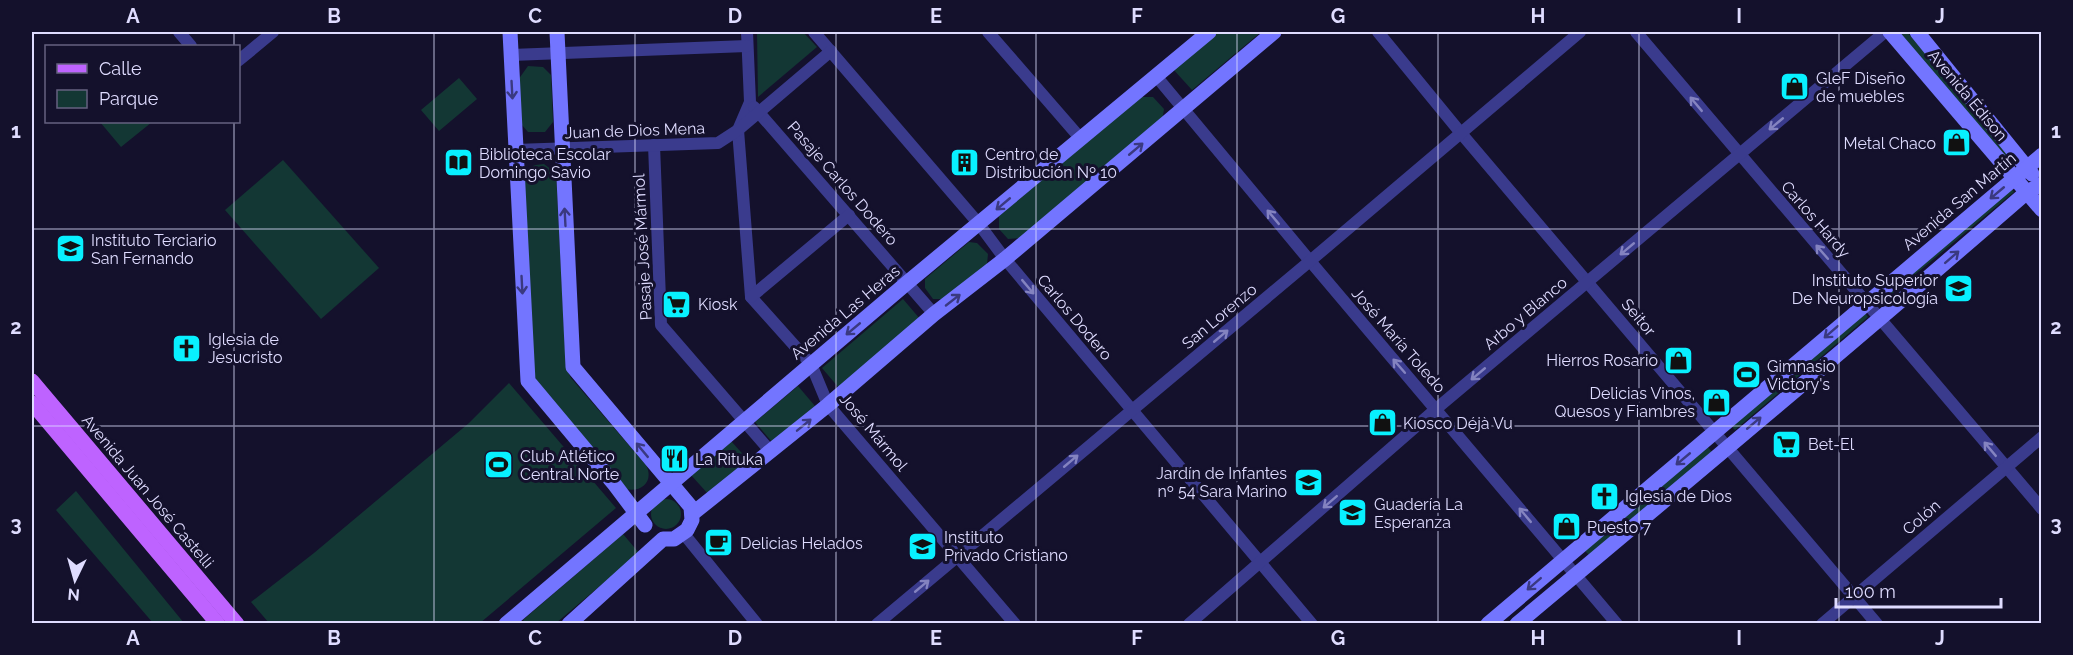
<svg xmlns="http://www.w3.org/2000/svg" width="2073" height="655" font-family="Raleway,sans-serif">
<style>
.green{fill:#133734}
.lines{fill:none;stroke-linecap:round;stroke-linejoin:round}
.street{stroke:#3a3b8d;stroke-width:12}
.secondary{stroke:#7375ff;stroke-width:15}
.primary{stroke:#be63ff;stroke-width:15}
.oneway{stroke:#3a3980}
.oneway2{stroke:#8483c0}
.grid{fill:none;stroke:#dfdcff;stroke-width:1.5;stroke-opacity:0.55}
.labels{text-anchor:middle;stroke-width:6;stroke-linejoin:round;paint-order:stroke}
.poi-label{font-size:16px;fill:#dfdcff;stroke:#14112c;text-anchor:start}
.street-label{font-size:16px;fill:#dfdcff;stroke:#14112c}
.neatline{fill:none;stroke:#dfdcff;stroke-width:2}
.grid-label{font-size:20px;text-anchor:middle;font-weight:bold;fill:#dfdcff}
</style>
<rect width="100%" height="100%" fill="#14112c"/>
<g class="green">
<polygon points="757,32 803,32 817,47 758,97"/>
<polygon points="1217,32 1261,32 1192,90 1173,69"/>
<polygon points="1904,32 1907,32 2016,159 2010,164 1900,35"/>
<polygon points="528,66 543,67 551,75 553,122 545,132 528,132 522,125 518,80"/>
<polygon points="459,78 477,99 439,131 421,110"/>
<polygon points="1141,97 1153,97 1164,109 1162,121 1020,238 1008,239 999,229 999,216"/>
<polygon points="100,122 152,122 121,147"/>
<polygon points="283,160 379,268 321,319 225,210"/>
<path d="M544,164l12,9 10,195 5,10 75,87c8,15 -3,28 -21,24l-88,-108 -5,-9 -10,-194c5,-11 9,-13 22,-14z"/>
<polygon points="2009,186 2014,192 1881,303 1877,298"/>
<polygon points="969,242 977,243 988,254 987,264 942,299 933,299 925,288 925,279"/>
<polygon points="903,299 920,319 839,388 822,368"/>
<polygon points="1863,310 1868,317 1735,430 1729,424"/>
<polygon points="509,383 616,508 480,623 269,623 251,602 314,553 469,423"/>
<polygon points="798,386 815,406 772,442 755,422"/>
<polygon points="731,441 749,461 709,495 691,475"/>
<polygon points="1707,446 1712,452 1589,555 1584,550"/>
<polygon points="76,491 184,623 153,623 56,510"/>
<circle cx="666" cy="514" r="15"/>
<polygon points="623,534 639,553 556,623 526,623 523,620"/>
</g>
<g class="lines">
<g class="street">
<polyline points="179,32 191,46"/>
<polyline points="747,32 750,102 738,130 751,297 811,364 828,405 1015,624"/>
<polyline points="814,32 979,224 1005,259 1312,624"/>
<polyline points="988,32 1081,139"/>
<polyline points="1378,32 1460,132 1877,624"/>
<polyline points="1636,32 2042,509"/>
<polyline points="511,55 747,46"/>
<polyline points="238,61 273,32"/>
<polyline points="1156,76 1310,261 1617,624"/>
<polyline points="754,107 934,314"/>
<polyline points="654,145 661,325 771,452"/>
<polyline points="515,150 718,143 738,130 831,51"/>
<polyline points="751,297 849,215"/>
<polyline points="684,534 757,624"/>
<polyline points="877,624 1310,261 1580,32"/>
<polyline points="1189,624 1436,409 1885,32"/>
<polyline points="1822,624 2042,437"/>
</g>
<g class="secondary">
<polyline points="510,32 528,381 615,485 645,525"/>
<polyline points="557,32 573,367 691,507 692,520 687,530 674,539 663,539 569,624"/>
<polyline points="1890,32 2042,210"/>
<polyline points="1917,32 2032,174"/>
<polyline points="692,514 828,405 934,314 1005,259 1274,32"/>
<polyline points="506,624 908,282 1209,32"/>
<polyline points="1488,624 2042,155"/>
<path d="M1517,624c171,-143 342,-286 510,-432l15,-8"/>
</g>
<g class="primary">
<polyline points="32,381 237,624"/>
<polyline points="32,403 218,624"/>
</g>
</g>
<defs><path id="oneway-shaft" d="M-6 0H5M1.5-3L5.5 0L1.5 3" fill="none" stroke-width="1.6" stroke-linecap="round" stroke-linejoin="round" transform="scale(1.5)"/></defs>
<g class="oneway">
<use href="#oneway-shaft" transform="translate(512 90) rotate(87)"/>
<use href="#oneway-shaft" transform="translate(1136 149) rotate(-40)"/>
<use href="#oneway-shaft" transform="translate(1997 193) rotate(140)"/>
<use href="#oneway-shaft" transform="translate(1003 204) rotate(140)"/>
<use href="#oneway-shaft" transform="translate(565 217) rotate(-93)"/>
<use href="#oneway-shaft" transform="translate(1952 257) rotate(-41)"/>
<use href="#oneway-shaft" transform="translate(522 285) rotate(87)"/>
<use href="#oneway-shaft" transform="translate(953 300) rotate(-38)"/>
<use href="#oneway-shaft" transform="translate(853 329) rotate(140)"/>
<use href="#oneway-shaft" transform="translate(1831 332) rotate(139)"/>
<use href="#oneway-shaft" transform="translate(1754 423) rotate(-40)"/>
<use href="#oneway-shaft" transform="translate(804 425) rotate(-39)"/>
<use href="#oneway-shaft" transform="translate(642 450) rotate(-130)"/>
<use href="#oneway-shaft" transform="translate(1683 459) rotate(140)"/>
<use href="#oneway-shaft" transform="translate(1534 584) rotate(139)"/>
</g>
<g class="oneway2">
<use href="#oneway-shaft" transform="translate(1696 104) rotate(-130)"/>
<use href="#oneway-shaft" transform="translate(1776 124) rotate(140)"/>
<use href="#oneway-shaft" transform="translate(1273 217) rotate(-130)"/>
<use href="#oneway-shaft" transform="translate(1627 249) rotate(140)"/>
<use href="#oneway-shaft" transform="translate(1822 252) rotate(-131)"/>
<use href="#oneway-shaft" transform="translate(1028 287) rotate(50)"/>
<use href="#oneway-shaft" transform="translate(1221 336) rotate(-40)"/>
<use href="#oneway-shaft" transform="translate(1399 366) rotate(-131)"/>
<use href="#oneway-shaft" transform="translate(1478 374) rotate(140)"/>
<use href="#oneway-shaft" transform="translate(1990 449) rotate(-130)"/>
<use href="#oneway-shaft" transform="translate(1071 461) rotate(-40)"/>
<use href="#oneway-shaft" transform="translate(1330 502) rotate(139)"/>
<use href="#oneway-shaft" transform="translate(1525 515) rotate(-130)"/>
<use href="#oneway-shaft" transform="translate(922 586) rotate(-40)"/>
</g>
<path class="grid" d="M234,32v14M434,32v592M635,32v592M836,32v592M1036,32v592M1237,32v592M1438,32v592M1639,32v592M1839,32v592M234,122v502M32,229h2010M32,426h2010"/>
<defs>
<symbol id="shop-square" viewBox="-11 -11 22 22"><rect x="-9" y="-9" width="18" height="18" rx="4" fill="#08f0ff" stroke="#14112c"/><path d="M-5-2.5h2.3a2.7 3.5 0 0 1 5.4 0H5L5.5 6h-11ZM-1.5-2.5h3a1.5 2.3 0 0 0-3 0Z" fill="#111"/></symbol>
<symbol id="library-square" viewBox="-11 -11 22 22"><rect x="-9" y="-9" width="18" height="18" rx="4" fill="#08f0ff" stroke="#14112c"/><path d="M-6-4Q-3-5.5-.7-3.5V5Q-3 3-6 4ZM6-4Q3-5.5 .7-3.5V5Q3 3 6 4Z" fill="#111"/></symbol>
<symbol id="building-square" viewBox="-11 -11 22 22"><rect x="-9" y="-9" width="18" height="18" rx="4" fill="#08f0ff" stroke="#14112c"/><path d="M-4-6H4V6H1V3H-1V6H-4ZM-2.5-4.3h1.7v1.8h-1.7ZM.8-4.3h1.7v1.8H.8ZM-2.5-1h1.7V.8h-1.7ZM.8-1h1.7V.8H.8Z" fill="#111"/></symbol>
<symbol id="university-square" viewBox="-11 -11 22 22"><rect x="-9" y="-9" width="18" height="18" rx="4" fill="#08f0ff" stroke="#14112c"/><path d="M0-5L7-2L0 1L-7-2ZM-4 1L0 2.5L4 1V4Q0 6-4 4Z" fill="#111"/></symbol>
<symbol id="supermarket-square" viewBox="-11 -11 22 22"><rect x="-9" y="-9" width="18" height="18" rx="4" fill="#08f0ff" stroke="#14112c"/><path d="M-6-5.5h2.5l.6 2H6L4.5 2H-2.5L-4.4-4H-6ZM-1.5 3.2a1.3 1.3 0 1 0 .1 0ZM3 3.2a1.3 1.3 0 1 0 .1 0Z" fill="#111"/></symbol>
<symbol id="church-square" viewBox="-11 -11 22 22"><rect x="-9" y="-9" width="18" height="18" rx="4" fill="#08f0ff" stroke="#14112c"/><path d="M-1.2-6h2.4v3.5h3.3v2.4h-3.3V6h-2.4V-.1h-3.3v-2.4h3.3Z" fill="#111"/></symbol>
<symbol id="stadium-square" viewBox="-11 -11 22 22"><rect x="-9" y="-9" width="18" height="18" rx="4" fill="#08f0ff" stroke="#14112c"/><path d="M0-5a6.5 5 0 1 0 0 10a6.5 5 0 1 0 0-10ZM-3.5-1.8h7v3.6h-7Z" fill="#111"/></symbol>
<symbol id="restaurant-square" viewBox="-11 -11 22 22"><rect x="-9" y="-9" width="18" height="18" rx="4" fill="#08f0ff" stroke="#14112c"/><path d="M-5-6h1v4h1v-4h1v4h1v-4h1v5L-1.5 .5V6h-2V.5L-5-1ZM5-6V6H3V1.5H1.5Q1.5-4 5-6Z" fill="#111"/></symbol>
<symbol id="school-square" viewBox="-11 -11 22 22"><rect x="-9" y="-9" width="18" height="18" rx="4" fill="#08f0ff" stroke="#14112c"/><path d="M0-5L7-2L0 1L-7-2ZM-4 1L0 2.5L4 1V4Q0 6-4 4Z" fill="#111"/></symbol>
<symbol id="cafe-square" viewBox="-11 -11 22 22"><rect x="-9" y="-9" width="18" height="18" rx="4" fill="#08f0ff" stroke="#14112c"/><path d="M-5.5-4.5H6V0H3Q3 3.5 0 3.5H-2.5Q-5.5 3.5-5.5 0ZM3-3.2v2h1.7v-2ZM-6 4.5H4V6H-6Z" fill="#111"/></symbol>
</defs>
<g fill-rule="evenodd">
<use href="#shop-square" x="1778" y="70" width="33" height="33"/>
<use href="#shop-square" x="1940" y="126" width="33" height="33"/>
<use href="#library-square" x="442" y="146" width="33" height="33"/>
<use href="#building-square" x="948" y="146" width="33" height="33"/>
<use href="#university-square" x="54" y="232" width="33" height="33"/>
<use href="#university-square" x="1942" y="272" width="33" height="33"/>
<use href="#supermarket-square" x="660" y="288" width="33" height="33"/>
<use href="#church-square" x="170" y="332" width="33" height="33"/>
<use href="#shop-square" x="1662" y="344" width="33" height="33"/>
<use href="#stadium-square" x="1730" y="358" width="33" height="33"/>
<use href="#shop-square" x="1700" y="386" width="33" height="33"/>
<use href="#shop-square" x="1366" y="406" width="33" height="33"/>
<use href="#supermarket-square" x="1770" y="428" width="33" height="33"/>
<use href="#restaurant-square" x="658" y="442" width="33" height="33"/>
<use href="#stadium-square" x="482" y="448" width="33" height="33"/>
<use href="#school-square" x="1292" y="466" width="33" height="33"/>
<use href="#church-square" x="1588" y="480" width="33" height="33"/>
<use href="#school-square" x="1336" y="496" width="33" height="33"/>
<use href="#shop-square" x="1550" y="510" width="33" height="33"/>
<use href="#cafe-square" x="702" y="526" width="33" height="33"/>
<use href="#school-square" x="906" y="530" width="33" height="33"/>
</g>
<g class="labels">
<g class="poi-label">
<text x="1816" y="84">GleF Diseño<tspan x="1816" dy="18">de muebles</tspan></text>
<text x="1936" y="149" text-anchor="end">Metal Chaco</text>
<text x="479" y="160">Biblioteca Escolar<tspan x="479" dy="18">Domingo Savio</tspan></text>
<text x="985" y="160">Centro de<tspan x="985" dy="18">Distribución Nº 10</tspan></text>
<text x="91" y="246">Instituto Terciario<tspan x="91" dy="18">San Fernando</tspan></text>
<text x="1938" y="286" text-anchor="end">Instituto Superior<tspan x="1938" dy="18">De Neuropsicología</tspan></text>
<text x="698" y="310">Kiosk</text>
<text x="208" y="345">Iglesia de<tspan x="208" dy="18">Jesucristo</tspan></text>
<text x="1658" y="366" text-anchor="end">Hierros Rosario</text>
<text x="1767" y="372">Gimnasio<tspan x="1767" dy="18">Victory's</tspan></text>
<text x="1695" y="399" text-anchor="end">Delicias Vinos,<tspan x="1695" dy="18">Quesos y Fiambres</tspan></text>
<text x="1403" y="429">Kiosco Déjà Vu</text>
<text x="1808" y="450">Bet-El</text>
<text x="520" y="462">Club Atlético<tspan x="520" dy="18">Central Norte</tspan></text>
<text x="695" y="465">La Rituka</text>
<text x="1287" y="479" text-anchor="end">Jardín de Infantes<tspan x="1287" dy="18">nº 54 Sara Marino</tspan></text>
<text x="1625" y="502">Iglesia de Dios</text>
<text x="1374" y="510">Guadería La<tspan x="1374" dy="18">Esperanza</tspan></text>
<text x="1587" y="533">Puesto 7</text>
<text x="944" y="543">Instituto<tspan x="944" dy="18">Privado Cristiano</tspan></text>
<text x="740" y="549">Delicias Helados</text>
</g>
<g class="street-label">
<text transform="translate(1968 95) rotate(50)" y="6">Avenida Édison</text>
<text transform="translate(635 130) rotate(-2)" y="6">Juan de Dios Mena</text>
<text transform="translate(843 183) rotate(49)" y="6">Pasaje Carlos Dodero</text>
<text transform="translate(1959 201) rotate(-40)" y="6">Avenida San Martín</text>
<text transform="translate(1816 219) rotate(49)" y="6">Carlos Hardy</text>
<text transform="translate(642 247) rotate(-93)" y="6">Pasaje José Mármol</text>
<text transform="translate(845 312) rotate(-40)" y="6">Avenida Las Heras</text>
<text transform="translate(1525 313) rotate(-40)" y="6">Arbo y Blanco</text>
<text transform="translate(1219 316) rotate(-40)" y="6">San Lorenzo</text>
<text transform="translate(1075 317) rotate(50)" y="6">Carlos Dodero</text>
<text transform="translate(1639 317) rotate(50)" y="6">Seitor</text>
<text transform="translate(1399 340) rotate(49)" y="6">José María Toledo</text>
<text transform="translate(874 432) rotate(50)" y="6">José Mármol</text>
<text transform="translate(148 491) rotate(50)" y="6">Avenida Juan José Castelli</text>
<text transform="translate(1921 517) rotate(-41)" y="6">Colón</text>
</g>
</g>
<rect width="2073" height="655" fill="none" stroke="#14112c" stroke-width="66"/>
<rect x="45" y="45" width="195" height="78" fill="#14112c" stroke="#656280" stroke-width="1.5"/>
<rect x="57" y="64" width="30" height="9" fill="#be63ff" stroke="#656280" stroke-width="1.5"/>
<text x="99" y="75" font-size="18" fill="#dfdcff">Calle</text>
<rect x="57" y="90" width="30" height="18" fill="#133734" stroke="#656280" stroke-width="1.5"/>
<text x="99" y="105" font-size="18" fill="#dfdcff">Parque</text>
<g transform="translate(75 580) rotate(185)" stroke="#14112c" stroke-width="4.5" paint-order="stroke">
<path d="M0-4.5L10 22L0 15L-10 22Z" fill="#dfdcff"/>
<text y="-9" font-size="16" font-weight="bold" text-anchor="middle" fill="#dfdcff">N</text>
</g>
<path d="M1836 598v9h165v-9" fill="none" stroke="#dfdcff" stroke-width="3"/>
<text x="1845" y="598" font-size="18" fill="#dfdcff" stroke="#14112c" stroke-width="4.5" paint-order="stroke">100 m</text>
<rect x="33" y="33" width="2007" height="589" class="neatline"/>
<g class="grid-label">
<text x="133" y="23">A</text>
<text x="334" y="23">B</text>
<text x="535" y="23">C</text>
<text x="735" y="23">D</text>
<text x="936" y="23">E</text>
<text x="1137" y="23">F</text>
<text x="1338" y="23">G</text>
<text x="1538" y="23">H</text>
<text x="1739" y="23">I</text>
<text x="1940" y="23">J</text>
<text x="16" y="138">1</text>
<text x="2056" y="138">1</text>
<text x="16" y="334">2</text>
<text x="2056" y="334">2</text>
<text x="16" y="531">3</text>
<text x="2056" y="531">3</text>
<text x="133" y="645">A</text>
<text x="334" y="645">B</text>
<text x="535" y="645">C</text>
<text x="735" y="645">D</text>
<text x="936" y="645">E</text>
<text x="1137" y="645">F</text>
<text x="1338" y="645">G</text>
<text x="1538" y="645">H</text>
<text x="1739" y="645">I</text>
<text x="1940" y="645">J</text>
</g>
</svg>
